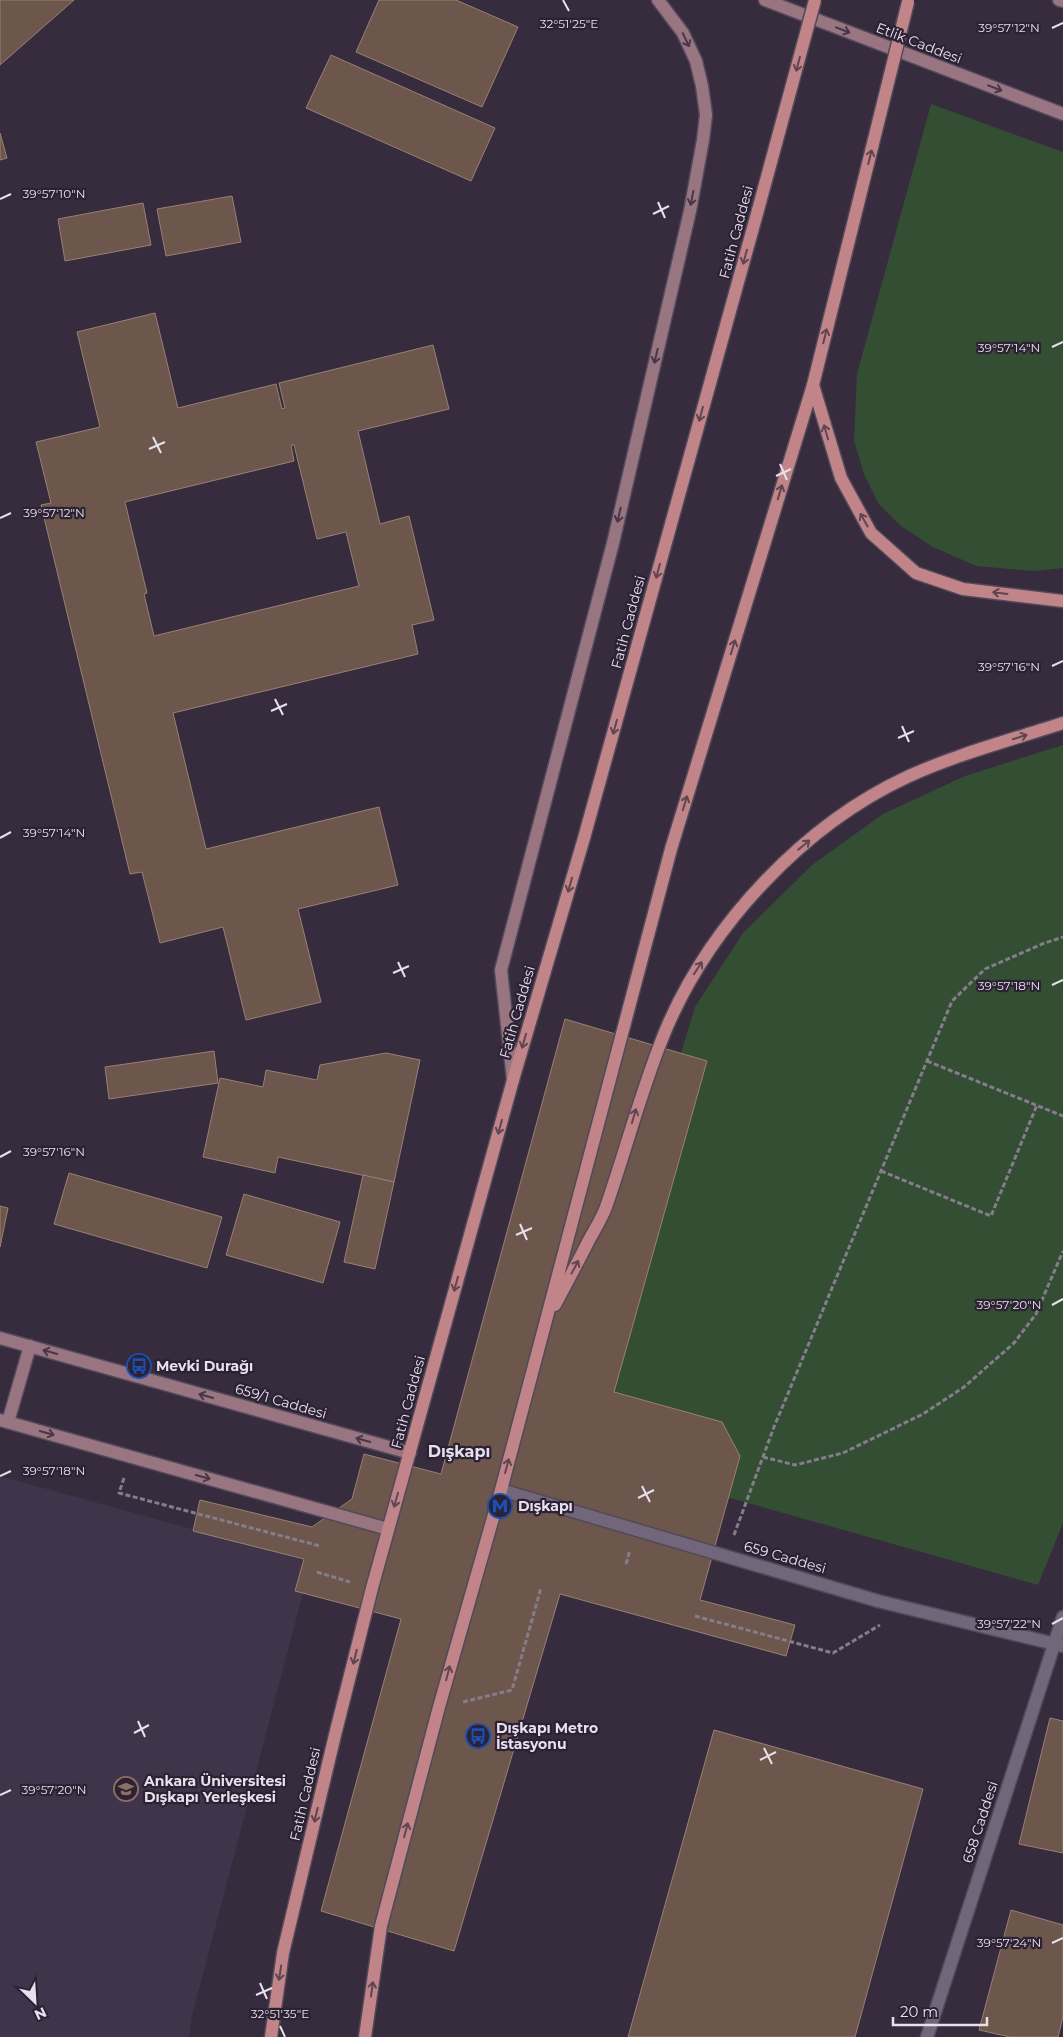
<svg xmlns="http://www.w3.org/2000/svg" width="1063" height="2037" font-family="Montserrat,sans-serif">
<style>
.built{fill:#40344b}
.green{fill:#334e32}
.building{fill:#6d564b;stroke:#998075;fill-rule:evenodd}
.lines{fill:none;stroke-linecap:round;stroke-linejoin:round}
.street-casing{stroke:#524959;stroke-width:15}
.secondary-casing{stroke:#524959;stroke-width:15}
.primary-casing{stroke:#524959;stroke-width:15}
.path{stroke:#857c8c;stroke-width:3;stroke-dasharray:5 2.5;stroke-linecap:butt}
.street{stroke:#72667b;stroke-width:12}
.secondary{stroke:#997582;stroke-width:12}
.primary{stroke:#c18589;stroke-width:12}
.primary-bridge-casing{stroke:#524959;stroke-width:15;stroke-linecap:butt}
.primary-bridge{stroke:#c18589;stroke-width:12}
.oneway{stroke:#473748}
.oneway2{stroke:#604552}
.ticks{fill:none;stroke:#e7e0ed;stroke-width:2}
.labels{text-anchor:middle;stroke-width:4.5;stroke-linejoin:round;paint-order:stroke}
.street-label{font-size:14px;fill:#e7e0ed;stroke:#2c2234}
.poi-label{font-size:14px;font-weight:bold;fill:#e7e0ed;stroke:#2c2234;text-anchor:start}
.quarter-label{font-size:16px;font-weight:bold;fill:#e7e0ed;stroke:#2c2234}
.ticks-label{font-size:12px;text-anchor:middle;fill:#e7e0ed;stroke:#2c2234;stroke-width:4.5;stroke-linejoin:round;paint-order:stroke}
</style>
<rect width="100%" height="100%" fill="#362c3e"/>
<polygon class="built" points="0,1476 311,1562 192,2016 189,2037 0,2037"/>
<g class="green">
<polygon points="931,104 1063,152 1063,568 1033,571 976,566 933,547 901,526 878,503 864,474 854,441 857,374"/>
<polygon points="1063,745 1063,1523 1038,1585 596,1460 567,1427 695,1007 743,933 812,865 883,814 965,776"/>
</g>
<g class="building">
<polygon points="0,0 74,0 0,65"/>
<polygon points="379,0 456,0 518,27 482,107 356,52"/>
<polygon points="331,55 495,128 471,181 306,108"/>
<polygon points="0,133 7,158 0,160"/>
<polygon points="232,196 241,242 166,256 157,209"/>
<polygon points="143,203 151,245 65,261 58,219"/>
<path d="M155,313l23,95 98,-24 6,25 3,-1 -6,-25 154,-38 16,64 -91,22 22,93 29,-8 25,104 -22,5 6,29 -245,59 33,136 173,-42 19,78 -100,24 23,93 -75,18 -23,-93 -63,16 -18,-71 -12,2 -89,-369 10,-2 -15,-61 64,-15 -23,-95zM291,445h3l23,94 29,-7 13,54 -205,50 -10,-42 3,-1 -22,-91 169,-41z"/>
<polygon points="565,1019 707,1061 614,1392 722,1422 740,1456 700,1600 795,1625 786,1656 560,1594 454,1951 321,1911 401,1619 295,1591 304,1559 193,1531 200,1500 312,1527 352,1499 364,1454 441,1474"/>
<polygon points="214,1051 218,1083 109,1099 105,1067"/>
<polygon points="386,1053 420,1060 394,1182 278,1157 275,1173 203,1157 220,1078 263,1087 266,1070 317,1080 320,1065"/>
<polygon points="69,1173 222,1217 207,1268 54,1224"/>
<polygon points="363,1175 394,1182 375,1269 344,1262"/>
<polygon points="244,1194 340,1222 323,1283 226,1255"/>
<polygon points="0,1206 8,1208 0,1247"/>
<polygon points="1050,1718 1063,1721 1063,1853 1019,1844"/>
<polygon points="714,1730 923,1789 855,2037 628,2037"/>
<polygon points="1011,1910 1063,1925 1063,2017 1058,2037 1010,2037 979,2030"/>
</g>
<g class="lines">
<defs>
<g id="street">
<polyline points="501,1490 878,1601 1063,1646"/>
<polyline points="927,2037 1063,1617"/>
</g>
<g id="secondary">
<polyline points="765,0 1063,114"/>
<polyline points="1059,0 1063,1"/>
<polyline points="513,1080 501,970 613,543 690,211 703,140 706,115 702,86 696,61 683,33 658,0"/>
<polyline points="0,1338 410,1453"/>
<polyline points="0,1420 388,1529"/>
<polyline points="8,1422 30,1346"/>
</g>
<g id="primary">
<polyline points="813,385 841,478 871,533 916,573 963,589 1063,601"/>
<path d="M555,1305c11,-21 23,-43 34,-65 6,-11 13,-22 17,-33 21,-60 36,-121 61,-180 45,-104 137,-202 240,-250 50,-23 104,-37 156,-54"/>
<polyline points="271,2037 283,1953 335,1735 372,1588 513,1080 584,838 758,210"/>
<polyline points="365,2037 381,1926 439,1707 501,1490 671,849 813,385 858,204"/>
</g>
</defs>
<use href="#street" class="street-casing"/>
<use href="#secondary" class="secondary-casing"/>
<use href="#primary" class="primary-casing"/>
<g class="path">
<polyline points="927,1061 1063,1116"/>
<polyline points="881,1171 991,1216 1037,1105"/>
<polyline points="763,1457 795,1465 843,1453 923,1414 964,1387 1014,1343 1036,1314 1063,1251"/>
<polyline points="124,1478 119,1493 320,1546"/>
<polyline points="734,1535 774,1427 952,1001 985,969 1042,944 1063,937"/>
<polyline points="626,1564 630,1550"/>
<polyline points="317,1572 350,1582"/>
<polyline points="695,1616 833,1653 880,1625"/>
<polyline points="463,1702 512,1690 541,1588"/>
</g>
<use href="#street" class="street"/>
<use href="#secondary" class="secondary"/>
<use href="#primary" class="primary"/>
<defs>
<g id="primary-bridge">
<polyline points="858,204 908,2"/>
<polyline points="758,210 815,0"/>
</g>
</defs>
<use href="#primary-bridge" class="primary-bridge-casing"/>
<use href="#primary-bridge" class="primary-bridge"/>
</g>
<defs><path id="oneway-shaft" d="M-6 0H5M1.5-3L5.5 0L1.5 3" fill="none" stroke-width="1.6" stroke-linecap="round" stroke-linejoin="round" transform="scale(1.25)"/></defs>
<g class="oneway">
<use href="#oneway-shaft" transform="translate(843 30) rotate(21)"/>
<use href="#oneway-shaft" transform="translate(686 40) rotate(65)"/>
<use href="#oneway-shaft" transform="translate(995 88) rotate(21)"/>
<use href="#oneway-shaft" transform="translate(692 198) rotate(101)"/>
<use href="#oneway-shaft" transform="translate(656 356) rotate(103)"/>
<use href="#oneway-shaft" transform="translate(619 515) rotate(103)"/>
<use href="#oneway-shaft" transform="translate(50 1352) rotate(-164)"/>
<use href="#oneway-shaft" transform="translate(206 1396) rotate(-164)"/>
<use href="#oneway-shaft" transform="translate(47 1433) rotate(16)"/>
<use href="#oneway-shaft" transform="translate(363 1440) rotate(-164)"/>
<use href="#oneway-shaft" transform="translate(203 1477) rotate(16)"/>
</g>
<g class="oneway2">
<use href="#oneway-shaft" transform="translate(798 64) rotate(105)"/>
<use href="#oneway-shaft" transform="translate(870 157) rotate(-76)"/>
<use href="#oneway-shaft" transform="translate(745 257) rotate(105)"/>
<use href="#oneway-shaft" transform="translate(825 336) rotate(-76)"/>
<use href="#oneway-shaft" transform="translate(701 414) rotate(105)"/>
<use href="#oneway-shaft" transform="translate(826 432) rotate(-106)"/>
<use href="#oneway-shaft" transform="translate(780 492) rotate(-73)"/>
<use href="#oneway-shaft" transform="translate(864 520) rotate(-119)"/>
<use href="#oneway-shaft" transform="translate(658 571) rotate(105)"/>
<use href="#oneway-shaft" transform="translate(1000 593) rotate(-173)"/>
<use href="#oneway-shaft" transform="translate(733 647) rotate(-73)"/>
<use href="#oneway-shaft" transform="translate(615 727) rotate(105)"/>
<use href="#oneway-shaft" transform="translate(1020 737) rotate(-18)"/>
<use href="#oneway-shaft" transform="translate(685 803) rotate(-73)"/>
<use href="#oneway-shaft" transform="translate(804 845) rotate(-40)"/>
<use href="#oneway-shaft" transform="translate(570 885) rotate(106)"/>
<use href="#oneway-shaft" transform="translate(698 968) rotate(-57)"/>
<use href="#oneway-shaft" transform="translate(524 1041) rotate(106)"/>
<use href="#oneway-shaft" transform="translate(634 1116) rotate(-73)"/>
<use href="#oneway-shaft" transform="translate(500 1127) rotate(105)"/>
<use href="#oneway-shaft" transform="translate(575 1267) rotate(-62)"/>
<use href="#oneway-shaft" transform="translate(456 1284) rotate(105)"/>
<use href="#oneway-shaft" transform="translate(507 1466) rotate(-75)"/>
<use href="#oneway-shaft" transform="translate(396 1500) rotate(106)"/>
<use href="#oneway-shaft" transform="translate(355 1657) rotate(104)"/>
<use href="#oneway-shaft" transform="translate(448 1673) rotate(-75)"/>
<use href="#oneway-shaft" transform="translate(316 1815) rotate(103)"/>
<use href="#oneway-shaft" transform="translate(406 1830) rotate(-75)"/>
<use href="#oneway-shaft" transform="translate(280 1973) rotate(99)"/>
<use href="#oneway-shaft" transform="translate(372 1989) rotate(-82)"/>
</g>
<path class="ticks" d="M563,0l6,11M1052,28l11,-5M0,199l11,-5M658,202l7,16M653,214l16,-8M1052,347l11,-5M153,437l8,16M149,449l16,-7M780,464l7,16M776,476l15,-7M0,518l11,-5M1052,666l11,-5M275,699l8,16M271,711l16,-7M902,726l7,16M898,738l16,-7M0,838l11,-6M398,962l7,15M393,973l16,-7M1052,985l11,-5M0,1157l11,-6M520,1224l7,16M516,1235l16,-7M1052,1305l11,-6M0,1476l11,-5M642,1486l8,16M638,1498l16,-8M1052,1624l11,-6M138,1721l7,16M134,1733l15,-8M764,1748l8,16M760,1760l16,-8M0,1795l11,-5M1052,1943l11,-5M260,1983l7,16M256,1995l16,-7M280,2026l5,11"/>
<defs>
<symbol id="bus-ring" viewBox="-11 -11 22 22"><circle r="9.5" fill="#2c2234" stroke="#1a4fb4" stroke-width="1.5"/><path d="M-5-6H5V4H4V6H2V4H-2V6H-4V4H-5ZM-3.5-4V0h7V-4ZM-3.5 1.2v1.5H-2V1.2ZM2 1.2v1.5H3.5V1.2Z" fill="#1a4fb4"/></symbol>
<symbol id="metro-ring" viewBox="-11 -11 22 22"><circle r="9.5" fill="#2c2234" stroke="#1a4fb4" stroke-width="1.5"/><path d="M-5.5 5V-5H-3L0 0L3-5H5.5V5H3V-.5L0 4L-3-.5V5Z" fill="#1a4fb4"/></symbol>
<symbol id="university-ring" viewBox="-11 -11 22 22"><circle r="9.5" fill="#2c2234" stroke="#8d6e63" stroke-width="1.5"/><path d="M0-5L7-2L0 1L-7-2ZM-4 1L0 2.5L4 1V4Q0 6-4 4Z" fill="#8d6e63"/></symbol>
</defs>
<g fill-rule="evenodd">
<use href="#bus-ring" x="125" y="1352" width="28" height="28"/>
<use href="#metro-ring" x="486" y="1492" width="28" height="28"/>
<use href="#bus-ring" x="464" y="1722" width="28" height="28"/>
<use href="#university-ring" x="112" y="1775" width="28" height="28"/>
</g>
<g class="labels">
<g class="street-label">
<text transform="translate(919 43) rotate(21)" y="5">Etlik Caddesi</text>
<text transform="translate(736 232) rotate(-75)" y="5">Fatih Caddesi</text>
<text transform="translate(628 622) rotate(-75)" y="5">Fatih Caddesi</text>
<text transform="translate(517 1012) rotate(-74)" y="5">Fatih Caddesi</text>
<text transform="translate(281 1401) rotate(16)" y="5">659/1 Caddesi</text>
<text transform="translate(408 1402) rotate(-75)" y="5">Fatih Caddesi</text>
<text transform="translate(785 1557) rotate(16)" y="5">659 Caddesi</text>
<text transform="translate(305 1794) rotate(-77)" y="5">Fatih Caddesi</text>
<text transform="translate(980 1822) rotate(-72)" y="5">658 Caddesi</text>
</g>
<g class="poi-label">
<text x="156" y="1371">Mevki Durağı</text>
<text x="518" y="1511">Dışkapı</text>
<text x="496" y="1733">Dışkapı Metro<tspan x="496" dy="16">İstasyonu</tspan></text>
<text x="144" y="1786">Ankara Üniversitesi<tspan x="144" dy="16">Dışkapı Yerleşkesi</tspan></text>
</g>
<g class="quarter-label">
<text x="459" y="1457">Dışkapı</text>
</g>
</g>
<g class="ticks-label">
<text x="569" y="28">32°51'25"E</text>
<text x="1009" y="32">39°57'12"N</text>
<text x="54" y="198">39°57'10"N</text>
<text x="1009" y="352">39°57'14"N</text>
<text x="54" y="517">39°57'12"N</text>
<text x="1009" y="671">39°57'16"N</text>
<text x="54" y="837">39°57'14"N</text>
<text x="1009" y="990">39°57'18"N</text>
<text x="54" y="1156">39°57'16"N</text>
<text x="1009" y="1309">39°57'20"N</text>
<text x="54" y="1475">39°57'18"N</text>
<text x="1009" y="1628">39°57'22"N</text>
<text x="54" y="1794">39°57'20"N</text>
<text x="1009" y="1947">39°57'24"N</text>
<text x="280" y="2018">32°51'35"E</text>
</g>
<g transform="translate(35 2002) rotate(155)" stroke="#2c2234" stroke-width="4" paint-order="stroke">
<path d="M0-4L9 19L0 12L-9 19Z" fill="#e7e0ed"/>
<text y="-8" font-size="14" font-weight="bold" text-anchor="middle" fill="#e7e0ed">N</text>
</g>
<path d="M893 2017v8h94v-8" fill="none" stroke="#e7e0ed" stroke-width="2.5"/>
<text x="900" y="2017" font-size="15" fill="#e7e0ed" stroke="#2c2234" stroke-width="4" paint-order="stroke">20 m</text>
</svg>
